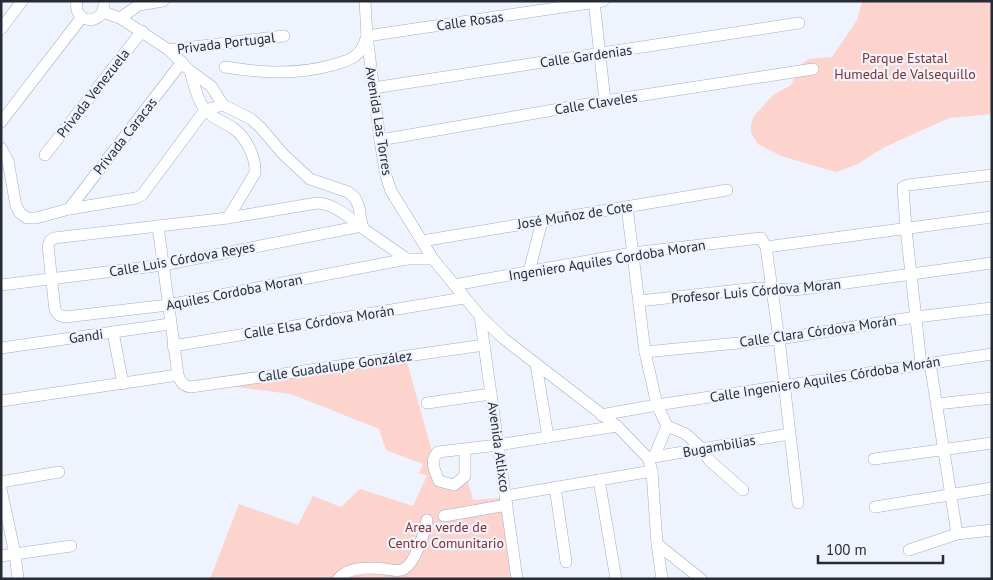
<svg xmlns="http://www.w3.org/2000/svg" width="993" height="580" font-family="'PT Sans',sans-serif">
<style>
.green{fill:#fdd3cd}
.lines{fill:none;stroke-linecap:round;stroke-linejoin:round}
.minor-casing{stroke:#a2adc5;stroke-width:12}
.minor{stroke:#fff;stroke-width:11}
.labels{text-anchor:middle;stroke-width:4.5;stroke-linejoin:round;paint-order:stroke}
.street-label{font-size:14px;fill:#272b35;stroke:#eff3fe}
.park-label{font-size:14px;fill:#823229;stroke:#eff3fe}
</style>
<rect width="100%" height="100%" fill="#eff3fe"/>
<g class="green">
<polygon points="862,1 992,1 992,114 949,118 883,148 858,164 836,172 781,156 758,144 751,133 751,124 754,116 773,95 791,85 800,65 809,59 832,57 857,20"/>
<polygon points="407,362 440,480 467,478 473,500 500,498 511,579 210,579 239,504 298,525 313,496 341,507 360,489 413,506 427,476 419,473 423,464 386,450 379,429 291,394 228,386"/>
</g>
<g class="lines">
<defs>
<g id="minor">
<path d="M77,1c-2,11 3,18 14,19 10,-2 14,-9 13,-19"/>
<polyline points="365,1 367,36 380,140 386,176 391,191 433,259 480,316 504,339 617,426 648,458 652,471 657,544 662,579"/>
<polyline points="594,1 605,101"/>
<polyline points="103,12 120,18 169,50 190,71 211,86 223,105 251,119 260,127 284,155 310,179 348,192 355,198 359,207 362,226 365,230 407,259"/>
<polyline points="120,18 139,5 163,1"/>
<polyline points="1,29 22,1"/>
<polyline points="169,50 284,36"/>
<path d="M225,67c37,6 72,8 108,-2 8,-3 16,-4 22,-9 7,-5 9,-12 12,-20l236,-35"/>
<path d="M190,71c4,12 6,27 14,37 8,11 19,13 29,20 13,9 23,29 22,45l-27,45"/>
<polyline points="373,88 799,23"/>
<polyline points="1,122 82,17"/>
<polyline points="380,140 605,101 813,69"/>
<polyline points="1,148 8,161 16,206 20,213 27,218 36,218 69,209 136,198 142,195 205,110 223,105"/>
<polyline points="45,155 142,31"/>
<polyline points="627,207 645,352 657,405 667,426 654,457"/>
<polyline points="69,209 182,62"/>
<path d="M158,226l20,149c2,7 5,11 13,12l293,-42"/>
<path d="M362,226c-13,-8 -29,-23 -45,-23l-89,15 -174,20 -4,3 -2,5 7,64 4,5 6,2 103,-12 239,-46h26"/>
<polyline points="422,241 727,190"/>
<polyline points="766,247 992,217"/>
<polyline points="529,272 542,221"/>
<polyline points="1,285 163,265 362,226"/>
<polyline points="454,285 632,253 761,238 766,247 779,339 798,503"/>
<polyline points="639,301 757,288 795,290 992,263"/>
<polyline points="480,316 517,579"/>
<polyline points="113,332 123,384"/>
<polyline points="173,346 464,298"/>
<polyline points="1,348 170,324"/>
<polyline points="645,352 779,339 916,317 992,308"/>
<polyline points="930,363 957,534"/>
<polyline points="536,364 548,437"/>
<polyline points="921,364 906,229 903,187 908,185 992,175"/>
<polyline points="1,401 178,375"/>
<polyline points="427,403 491,394"/>
<polyline points="937,404 992,398"/>
<polyline points="601,415 657,405 992,354"/>
<polyline points="667,426 686,434 701,448 710,461 743,490"/>
<path d="M465,449v27l-11,9 -15,-4c-4,-10 -10,-20 -1,-29l60,-7 119,-19"/>
<polyline points="648,458 789,434"/>
<polyline points="874,459 992,443"/>
<polyline points="599,480 616,579"/>
<polyline points="1,482 59,472"/>
<polyline points="555,487 566,562"/>
<polyline points="1,489 15,554 18,579"/>
<polyline points="505,496 652,471"/>
<polyline points="875,507 992,488"/>
<polyline points="444,516 507,505"/>
<polyline points="657,544 701,579"/>
<polyline points="909,550 957,534 992,530"/>
<polyline points="1,556 71,546"/>
<path d="M338,579c11,-13 32,-12 47,-10 6,1 14,3 19,0 11,-6 21,-37 23,-49"/>
</g>
</defs>
<use href="#minor" class="minor-casing"/>
<use href="#minor" class="minor"/>
</g>
<g class="labels">
<g class="street-label">
<text transform="translate(470 21) rotate(-8)" y="5">Calle Rosas</text>
<text transform="translate(226 43) rotate(-7)" y="5">Privada Portugal</text>
<text transform="translate(586 56) rotate(-8)" y="5">Calle Gardenias</text>
<text transform="translate(93 93) rotate(-52)" y="5">Privada Venezuela</text>
<text transform="translate(596 103) rotate(-9)" y="5">Calle Claveles</text>
<text transform="translate(379 121) rotate(81)" y="5">Avenida Las Torres</text>
<text transform="translate(125 136) rotate(-52)" y="5">Privada Caracas</text>
<text transform="translate(575 215) rotate(-9)" y="5">José Muñoz de Cote</text>
<text transform="translate(182 259) rotate(-10)" y="5">Calle Luis Córdova Reyes</text>
<text transform="translate(607 260) rotate(-9)" y="5">Ingeniero Aquiles Cordoba Moran</text>
<text transform="translate(756 291) rotate(-5)" y="5">Profesor Luis Córdova Moran</text>
<text transform="translate(234 292) rotate(-11)" y="5">Aquiles Cordoba Moran</text>
<text transform="translate(319 322) rotate(-9)" y="5">Calle Elsa Córdova Morán</text>
<text transform="translate(818 331) rotate(-8)" y="5">Calle Clara Córdova Morán</text>
<text transform="translate(86 336) rotate(-8)" y="5">Gandi</text>
<text transform="translate(335 366) rotate(-8)" y="5">Calle Guadalupe González</text>
<text transform="translate(825 379) rotate(-9)" y="5">Calle Ingeniero Aquiles Córdoba Morán</text>
<text transform="translate(719 446) rotate(-10)" y="5">Bugambilias</text>
<text transform="translate(499 447) rotate(82)" y="5">Avenida Atlixco</text>
</g>
<g class="park-label">
<text x="905" y="63">Parque Estatal<tspan x="905" dy="16">Humedal de Valsequillo</tspan></text>
<text x="446" y="532">Area verde de<tspan x="446" dy="16">Centro Comunitario</tspan></text>
</g>
</g>
<rect width="993" height="580" fill="none" stroke="#272b35" stroke-width="5"/>
<path d="M818 555v8h125v-8" fill="none" stroke="#272b35" stroke-width="2.5"/>
<text x="826" y="555" font-size="15" fill="#272b35" stroke="#eff3fe" stroke-width="4" paint-order="stroke">100 m</text>
</svg>
